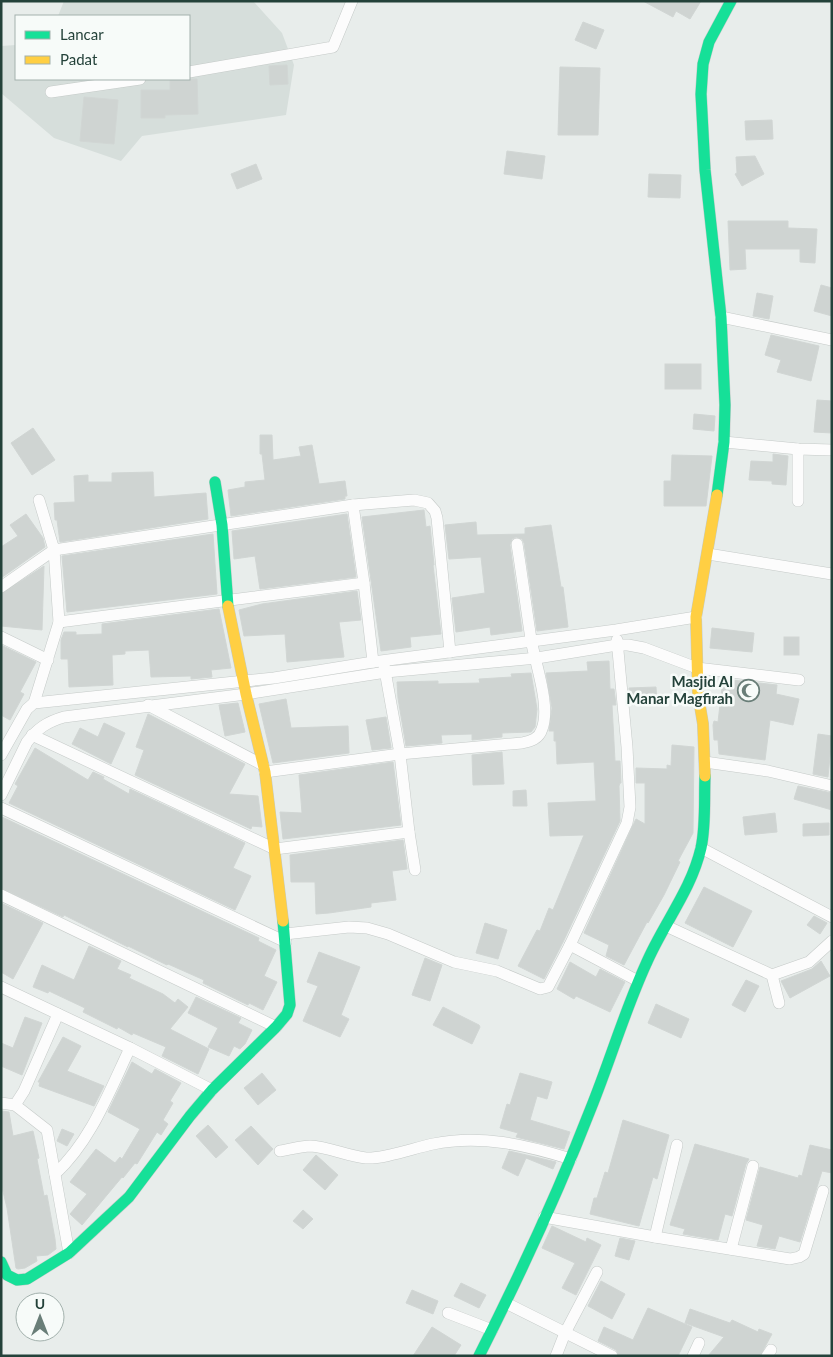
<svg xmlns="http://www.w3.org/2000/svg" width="833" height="1357" font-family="Lato,sans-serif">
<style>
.built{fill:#d6dedb}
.building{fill:#cfd4d2;stroke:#d1d6d4}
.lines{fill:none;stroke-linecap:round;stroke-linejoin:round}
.street-casing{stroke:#c5cac8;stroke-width:12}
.fast-casing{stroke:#c3cbc8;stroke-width:12}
.slow-casing{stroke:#c3cbc8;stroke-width:12}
.street{stroke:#fcfcfc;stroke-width:11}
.fast{stroke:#16e098;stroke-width:11}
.slow{stroke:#ffcf43;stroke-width:11}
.labels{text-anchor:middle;stroke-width:5;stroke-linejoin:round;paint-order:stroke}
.poi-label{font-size:15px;font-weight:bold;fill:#24423a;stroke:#f7fbf9;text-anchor:end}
</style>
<rect width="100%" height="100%" fill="#e8edeb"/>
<polygon class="built" points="64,1 253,1 282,33 294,65 286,115 142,136 121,161 54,138 1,93 1,46 16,45 16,79 189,79 189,16 58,16"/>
<g class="building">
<polygon points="643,1 701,1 690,19 676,11 673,17"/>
<polygon points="583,22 604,30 596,49 575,40"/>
<polygon points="287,65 288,84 270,85 269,66"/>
<polygon points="560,67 600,68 598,135 558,135"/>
<polygon points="197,79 198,114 165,115 165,118 141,118 141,90 170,90 170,80"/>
<polygon points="84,97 118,100 114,144 80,141"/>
<polygon points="772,120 773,139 746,140 745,121"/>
<polygon points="507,151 545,156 542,179 504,174"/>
<polygon points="755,156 764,174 742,186 735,174 737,173 736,157"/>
<polygon points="256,164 262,179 237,189 231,174"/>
<polygon points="649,174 681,175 680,198 648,197"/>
<polygon points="728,221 788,221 788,228 817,229 815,263 800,262 800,249 745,249 746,269 730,270"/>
<polygon points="821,285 832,288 832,316 814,311"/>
<polygon points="757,293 773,296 769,319 753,316"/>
<polygon points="771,335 819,346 811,381 777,372 781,360 765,355"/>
<rect x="665" y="364" width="36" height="25"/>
<polygon points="817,400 832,401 832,433 814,432"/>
<polygon points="694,414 715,416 714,431 693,429"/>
<polygon points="33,428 55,460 32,475 11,443"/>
<polygon points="260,435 272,435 273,460 301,456 299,447 312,445 319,484 345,481 347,496 345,496 345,499 231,516 228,490 245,487 245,482 265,480 262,454 260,454"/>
<polygon points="773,454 788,456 786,485 772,484 772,481 749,480 751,461 773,462"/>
<polygon points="672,455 712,456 706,506 664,506 664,481 671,481"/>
<polygon points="153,472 154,497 206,493 208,519 60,542 57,520 55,520 54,503 75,502 74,476 88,475 88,482 112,482 112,473"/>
<polygon points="424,510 426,527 430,526 434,565 433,565 441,634 410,637 411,647 381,651 362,517"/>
<polygon points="26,514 43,538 45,547 1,578 1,547 18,536 10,525"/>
<polygon points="347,514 356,577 260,589 255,556 234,559 232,531"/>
<polygon points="476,522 477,535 525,534 525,528 551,525 561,587 563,587 568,627 537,631 524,543 522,539 516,537 512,539 510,545 522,631 491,635 490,627 456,632 452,598 485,593 481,557 449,559 445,525"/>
<polygon points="213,534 217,594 67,612 62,556"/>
<polygon points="44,566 42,630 1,626 1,594"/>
<polygon points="357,591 361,620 339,622 344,657 287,662 285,634 244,636 239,610 262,604"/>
<polygon points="219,609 231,668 211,670 212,677 191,679 191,676 151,677 149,650 125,651 125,654 112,655 113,685 69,687 68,659 61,659 61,640 64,632 76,632 76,635 102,634 102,624"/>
<polygon points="712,628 754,633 752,652 710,648"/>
<rect x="784" y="637" width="15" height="18"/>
<polygon points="1,645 36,662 20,692 24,694 10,720 1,715"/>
<polygon points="609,661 610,689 614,689 616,705 612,705 615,761 620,761 621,783 620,783 619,786 620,821 563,942 544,979 518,966 537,930 540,931 549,908 553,910 584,835 550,836 548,803 596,801 594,762 557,764 556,741 554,741 554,731 549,731 552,708 546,673 588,671 587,662"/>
<polygon points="531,673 537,709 535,727 531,732 502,733 502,737 472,740 472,734 441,735 442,743 406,746 398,698 397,682 438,681 438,684 480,683 479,679 512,677 511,674"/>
<polygon points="723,679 777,685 776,694 799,699 793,725 770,720 765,760 719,754 718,740 714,740 713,725 714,721 718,722"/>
<polygon points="656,687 657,704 631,704 629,688"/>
<polygon points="286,699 291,728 348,726 349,753 273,763 259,704"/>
<polygon points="238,703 245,732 225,736 219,705"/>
<polygon points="148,714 245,764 229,794 258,796 262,827 252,826 251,829 135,775 144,750 136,747"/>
<polygon points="386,717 391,748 372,750 366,720"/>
<polygon points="104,723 125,733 111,764 72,744 80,728 98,737"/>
<polygon points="818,734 832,736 828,777 813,774"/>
<polygon points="672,745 694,747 693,833 678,861 680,862 664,895 648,923 647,922 624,965 606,956 609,945 584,933 635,821 636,819 645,824 645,783 636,783 636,768 667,769 667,765 671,766"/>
<polygon points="35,748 88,780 93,772 104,777 103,779 129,794 130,789 245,843 233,868 251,876 235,910 9,803 18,786 15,784"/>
<polygon points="502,752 504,784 473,785 472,755"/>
<polygon points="393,762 401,825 283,839 280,812 302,813 299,775"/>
<polygon points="798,786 832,793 832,810 794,799"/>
<polygon points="526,790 527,806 513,806 513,791"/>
<polygon points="775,813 777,832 745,835 743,817"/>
<polygon points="2,817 259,938 258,941 276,950 264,976 277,982 263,1010 249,1003 248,1005 203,983 204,980 168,964 167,965 128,946 128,947 64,915 63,917 1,888"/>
<polygon points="829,823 829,835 803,836 803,824"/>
<polygon points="403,840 407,869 392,871 396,900 371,903 371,907 329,913 316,914 315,882 291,882 290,855"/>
<polygon points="704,887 752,911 733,947 685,923"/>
<polygon points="1,903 43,923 13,979 1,972"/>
<polygon points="814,916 827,923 820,934 807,925"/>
<polygon points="485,923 507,930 498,959 476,953"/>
<polygon points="89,946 121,961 117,969 131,975 129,978 163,994 175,1003 178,999 188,1007 170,1029 209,1049 198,1074 162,1056 166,1047 133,1033 132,1035 118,1027 117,1029 83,1012 85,1008 49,991 48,993 33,987 42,965 74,980"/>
<polygon points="319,952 360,967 341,1015 349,1019 340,1037 303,1021 318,986 307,982"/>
<polygon points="425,958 442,965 430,1001 412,995"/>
<polygon points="821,961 830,976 790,998 781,981 812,969"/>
<polygon points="570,962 596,977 600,969 625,982 610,1012 576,996 574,999 557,989"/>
<polygon points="746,980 759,986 745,1012 732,1005"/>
<polygon points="196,997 241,1018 238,1023 252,1030 245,1044 240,1049 234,1046 229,1056 208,1047 218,1028 188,1013"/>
<polygon points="656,1004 689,1019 681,1038 648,1023"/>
<polygon points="443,1007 479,1025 480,1027 472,1044 433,1025"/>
<polygon points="25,1017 42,1023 22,1075 1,1066 1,1043 13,1048"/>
<polygon points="63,1037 81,1046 67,1071 104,1086 94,1106 39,1086 40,1082 38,1082"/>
<polygon points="132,1062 152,1074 155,1069 181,1083 170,1101 173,1103 163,1120 168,1124 161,1135 157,1132 137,1164 135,1163 123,1178 122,1177 82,1225 70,1214 87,1194 70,1182 96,1149 115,1163 120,1157 122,1159 140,1129 108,1112"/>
<polygon points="262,1073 276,1090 258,1105 244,1088"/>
<polygon points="520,1073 552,1082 547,1099 537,1096 530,1120 570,1132 564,1149 516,1137 518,1133 500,1128 507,1104 510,1105"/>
<polygon points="1,1111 9,1112 13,1136 33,1131 39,1158 37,1159 44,1196 47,1195 55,1239 56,1249 48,1255 36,1256 37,1261 25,1268 18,1269 16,1268 7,1208 1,1183"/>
<polygon points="623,1120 669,1135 657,1179 653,1177 639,1226 590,1214 594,1198 597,1198 605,1172 608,1173"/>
<polygon points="208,1125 228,1147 216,1158 196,1136"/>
<polygon points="251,1126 273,1149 258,1165 235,1140"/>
<polygon points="62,1129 74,1134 67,1146 57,1141"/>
<polygon points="695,1144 749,1159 746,1164 732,1216 725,1214 718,1240 683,1234 685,1229 670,1225"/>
<polygon points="810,1145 832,1150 832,1173 822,1171 800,1242 779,1236 775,1249 757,1246 763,1225 746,1220 760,1167 798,1178 799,1175 802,1176"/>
<polygon points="509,1151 535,1157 556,1162 553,1169 526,1158 518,1176 502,1168"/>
<polygon points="316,1155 338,1175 325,1190 303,1170"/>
<polygon points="303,1210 313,1219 303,1229 293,1221"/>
<polygon points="552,1226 586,1242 587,1238 601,1245 576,1295 562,1288 575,1263 542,1248"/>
<polygon points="620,1238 635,1241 629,1260 615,1256"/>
<polygon points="601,1281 625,1294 612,1319 588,1306"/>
<polygon points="461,1283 486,1295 479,1308 454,1296"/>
<polygon points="412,1290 438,1301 433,1314 406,1303"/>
<polygon points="648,1308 692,1327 678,1356 619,1356 616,1350 598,1341 604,1327 633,1340"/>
<polygon points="690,1309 730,1323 732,1320 758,1332 759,1329 772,1334 760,1356 708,1356 724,1337 685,1323"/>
<polygon points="432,1327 461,1345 454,1356 413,1356"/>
</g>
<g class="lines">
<defs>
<g id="street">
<polyline points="189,72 333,47 352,1"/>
<polyline points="51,92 140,79"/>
<polyline points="721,317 832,340"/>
<polyline points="724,442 798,449 832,450"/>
<polyline points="798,449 798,501"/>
<polyline points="39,500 54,550 353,505 414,500 428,503 435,511 437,518 450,652"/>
<polyline points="353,505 364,583 373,662"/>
<polyline points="708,554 832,574"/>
<polyline points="1,587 54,550 59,622 34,703"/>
<polyline points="59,622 364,583"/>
<polyline points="1,637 48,660"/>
<polyline points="148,705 263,765"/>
<polyline points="32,735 275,849 409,832 400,754 384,665"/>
<polyline points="1,755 27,709 34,703 274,678 373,662 616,630 696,617"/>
<polyline points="705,762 768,771 832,786"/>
<path d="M265,772l135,-18 122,-11c9,-2 17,-4 20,-14 9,-23 -7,-66 -11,-90 -5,-32 -9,-64 -14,-95"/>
<path d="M1,795l26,-53c11,-14 20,-20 37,-25l182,-23 140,-22 151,-14 80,-13h11l16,3 53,20 102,12"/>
<polyline points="1,808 286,942"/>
<polyline points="409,832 415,870"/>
<polyline points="701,848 832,917"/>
<polyline points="1,895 276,1027"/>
<polyline points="666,926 772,975 809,962 832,941"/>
<polyline points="285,934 349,927 367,928 388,934 454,962 497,971 540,989 548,987 570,945 627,823 630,807 627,747 617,640"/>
<polyline points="570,945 638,981"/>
<polyline points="772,975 779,1003"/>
<polyline points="1,987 130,1048 212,1090"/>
<polyline points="1,1103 15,1105 47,1130 69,1253"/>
<polyline points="15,1105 24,1091 58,1014"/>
<path d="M280,1151c9,-1 21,-5 30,-5 19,1 37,10 56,12 18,1 48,-10 67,-14 47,-10 93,1 138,15"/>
<path d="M55,1174c36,-33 54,-82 75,-126"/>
<polyline points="544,1217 655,1237 790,1259 799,1257 804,1254 823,1191"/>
<polyline points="655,1237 677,1145"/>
<polyline points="731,1249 753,1166"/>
<polyline points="506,1303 612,1356"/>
<polyline points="448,1313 492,1330"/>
<polyline points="556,1356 565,1333 597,1272"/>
<polyline points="693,1356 699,1343"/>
<polyline points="767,1356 771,1350"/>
</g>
<g id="fast">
<polyline points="215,482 222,525 228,606"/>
<polyline points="717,495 724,442 725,405 721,317 705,170 701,94 703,64 709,42 731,1"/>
<polyline points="1,1262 7,1275 17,1280 27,1279 69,1253 129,1197 190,1116 212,1090 276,1027 287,1014 290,1005 283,921"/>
<path d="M479,1356c41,-81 79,-163 112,-248 19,-47 34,-98 55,-144 17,-40 45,-73 55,-116 5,-23 3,-48 4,-72"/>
</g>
<g id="slow">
<polyline points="228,606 246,694 265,772 283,921"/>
<polyline points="705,776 703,724 698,694 696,617 717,495"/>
</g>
</defs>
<use href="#street" class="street-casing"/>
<use href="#fast" class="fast-casing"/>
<use href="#slow" class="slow-casing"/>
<use href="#street" class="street"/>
<use href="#fast" class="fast"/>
<use href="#slow" class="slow"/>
</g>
<defs>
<symbol id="mosque-ring" viewBox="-11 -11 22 22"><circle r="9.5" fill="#f7fbf9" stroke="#697e78" stroke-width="1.5"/><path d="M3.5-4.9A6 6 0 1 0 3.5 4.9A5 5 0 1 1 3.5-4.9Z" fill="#697e78"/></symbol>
</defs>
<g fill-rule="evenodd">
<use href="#mosque-ring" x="736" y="678" width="25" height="25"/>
</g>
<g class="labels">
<g class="poi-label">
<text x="733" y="687">Masjid Al<tspan x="733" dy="17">Manar Magfirah</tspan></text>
</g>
</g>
<rect width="833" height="1357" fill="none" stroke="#24423a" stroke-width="5"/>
<rect x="15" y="15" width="175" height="65" fill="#f7fbf9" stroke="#a3b1ad"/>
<rect x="25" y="31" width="25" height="8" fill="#16e098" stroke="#a3b1ad"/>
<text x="60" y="40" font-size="15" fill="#24423a">Lancar</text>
<rect x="25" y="56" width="25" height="8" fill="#ffcf43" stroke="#a3b1ad"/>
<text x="60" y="65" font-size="15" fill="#24423a">Padat</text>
<g transform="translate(40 1317)"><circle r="24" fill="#f7fbf9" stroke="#a3b1ad"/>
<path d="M0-4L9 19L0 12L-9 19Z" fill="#697e78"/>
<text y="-8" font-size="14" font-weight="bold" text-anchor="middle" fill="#24423a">U</text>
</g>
</svg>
